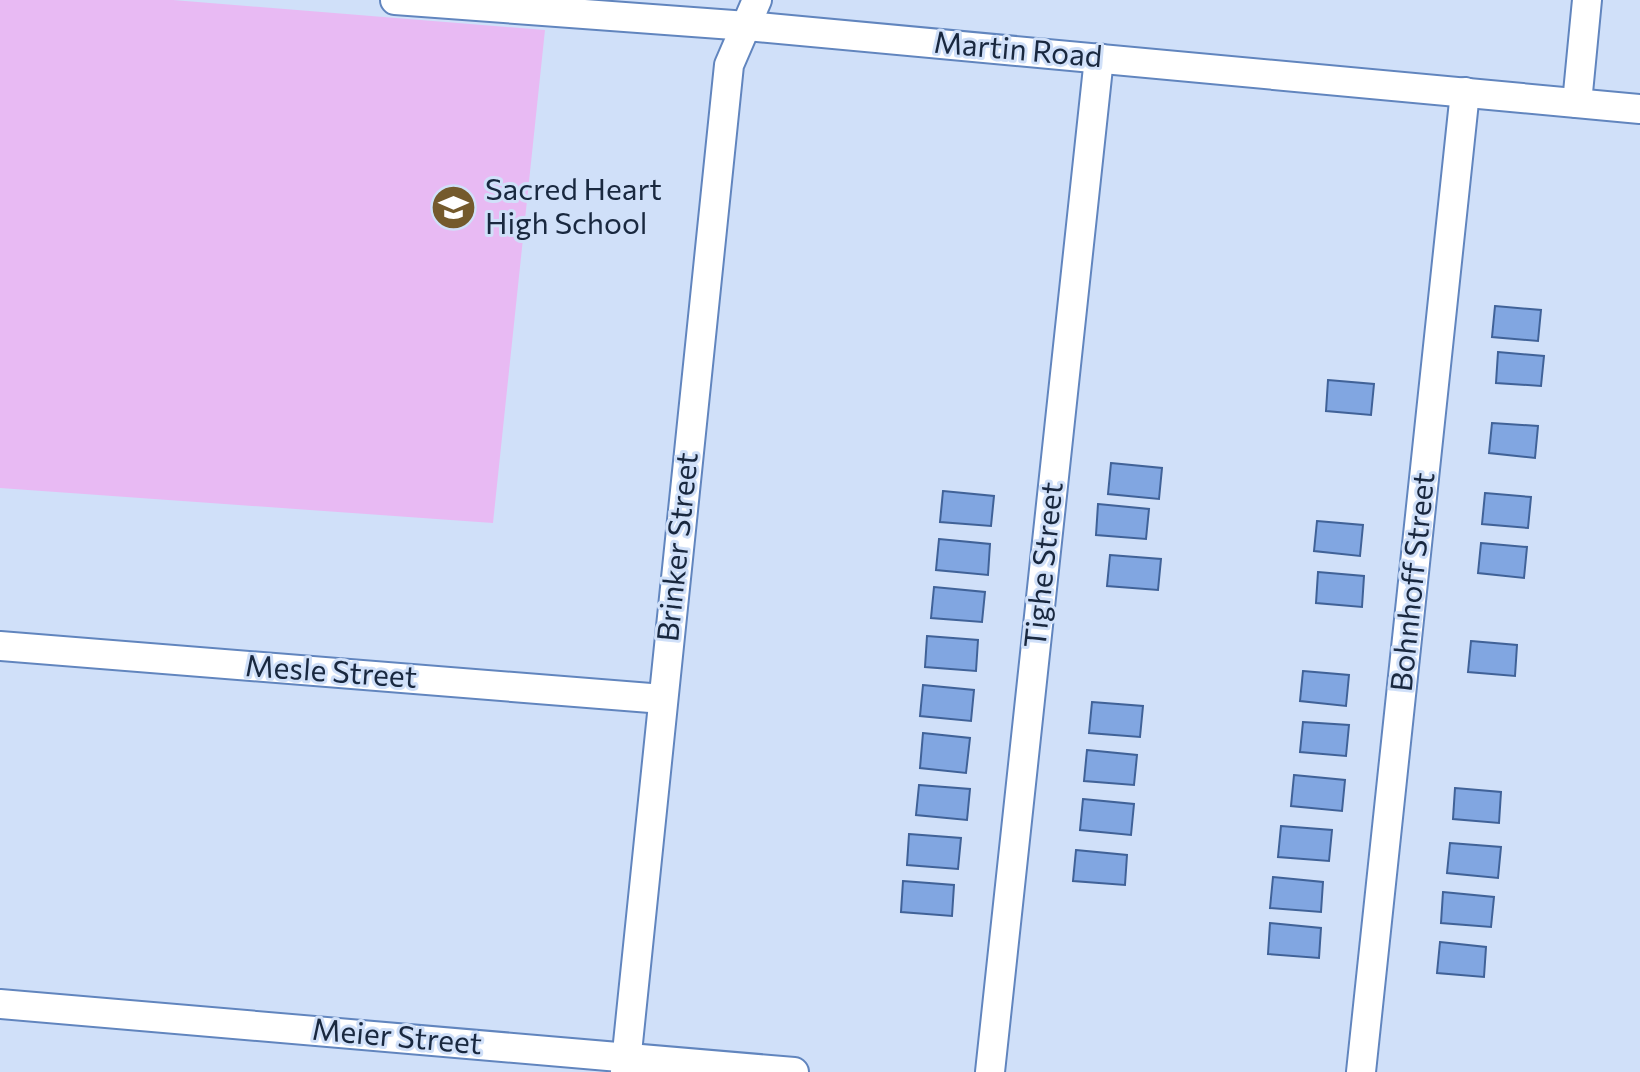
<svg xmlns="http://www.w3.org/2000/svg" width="1640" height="1072" font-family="Commissioner,sans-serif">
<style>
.green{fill:#e8baf3}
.building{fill:#81a6e1;stroke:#406298;stroke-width:2}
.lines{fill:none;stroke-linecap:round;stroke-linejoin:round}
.minor-casing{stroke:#6185be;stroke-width:32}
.minor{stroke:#fff;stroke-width:28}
.labels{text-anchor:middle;stroke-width:6;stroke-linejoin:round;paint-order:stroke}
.street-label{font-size:30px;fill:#19283f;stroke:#d0e0f9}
.poi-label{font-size:30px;fill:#19283f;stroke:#d0e0f9;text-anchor:start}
</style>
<rect width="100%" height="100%" fill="#d0e0f9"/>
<polygon class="green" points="0,0 173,0 545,30 493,523 0,488"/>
<g class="building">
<polygon points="1495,306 1541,310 1538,341 1492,337"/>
<polygon points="1498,352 1544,356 1541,386 1496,383"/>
<polygon points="1328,380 1374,384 1371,415 1326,411"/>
<polygon points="1492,423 1538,426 1535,458 1489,453"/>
<polygon points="1111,463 1162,468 1159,499 1108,494"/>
<polygon points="943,491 994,496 991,526 940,522"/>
<polygon points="1485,493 1531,497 1528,528 1482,524"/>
<polygon points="1098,504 1149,509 1146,539 1096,535"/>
<polygon points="1317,521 1363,525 1360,556 1314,551"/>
<polygon points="939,539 990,544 988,575 936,570"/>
<polygon points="1481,543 1527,547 1524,578 1478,573"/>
<polygon points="1110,555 1161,559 1158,590 1107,586"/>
<polygon points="1318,572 1364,576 1362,607 1316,603"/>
<polygon points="934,587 985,592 982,622 931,618"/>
<polygon points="927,636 978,640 976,671 925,667"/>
<polygon points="1471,641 1517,645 1515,676 1468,672"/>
<polygon points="1303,671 1349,675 1346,706 1300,701"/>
<polygon points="923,685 974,690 971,721 920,716"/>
<polygon points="1092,702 1143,706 1140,737 1089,733"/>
<polygon points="1303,722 1349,725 1346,756 1300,752"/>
<polygon points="923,733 970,738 966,773 920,768"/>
<polygon points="1087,750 1137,755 1134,785 1084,781"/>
<polygon points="1294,775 1345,780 1342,811 1291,806"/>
<polygon points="919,785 970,789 967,820 916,815"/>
<polygon points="1455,788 1501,792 1499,823 1453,819"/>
<polygon points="1083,799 1134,804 1131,835 1080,830"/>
<polygon points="1281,826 1332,830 1329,861 1278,857"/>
<polygon points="909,834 961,838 958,869 907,865"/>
<polygon points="1450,843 1501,847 1498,878 1447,873"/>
<polygon points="1076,850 1127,855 1125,885 1073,881"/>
<polygon points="1273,877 1323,882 1321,912 1270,908"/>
<polygon points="903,881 954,885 952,916 901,912"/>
<polygon points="1443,892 1494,897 1491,927 1441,923"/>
<polygon points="1270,923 1321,928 1319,958 1268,954"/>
<polygon points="1440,942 1486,947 1484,977 1437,973"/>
</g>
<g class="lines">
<defs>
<g id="minor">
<polyline points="395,0 747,26 1640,109"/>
<polyline points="1577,103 1587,0"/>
<polyline points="0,646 663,699"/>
<polyline points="0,1004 794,1072"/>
<polyline points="625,1072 729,65 757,0"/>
<polyline points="990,1072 1099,58"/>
<polyline points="1361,1072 1465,92"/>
</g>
</defs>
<use href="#minor" class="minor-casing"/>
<use href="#minor" class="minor"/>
</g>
<defs>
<symbol id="school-disc" viewBox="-11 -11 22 22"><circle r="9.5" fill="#745a2c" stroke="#d0e0f9"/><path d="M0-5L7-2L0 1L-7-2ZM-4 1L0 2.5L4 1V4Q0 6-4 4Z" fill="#fff"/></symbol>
</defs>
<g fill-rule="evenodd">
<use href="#school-disc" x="428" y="182" width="51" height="51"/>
</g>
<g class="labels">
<g class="street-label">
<text transform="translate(1018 50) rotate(5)" y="10">Martin Road</text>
<text transform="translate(678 547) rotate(-84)" y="10">Brinker Street</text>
<text transform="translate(1044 565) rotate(-84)" y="10">Tighe Street</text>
<text transform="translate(1413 582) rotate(-84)" y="10">Bohnhoff Street</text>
<text transform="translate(331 672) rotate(4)" y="10">Mesle Street</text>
<text transform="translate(397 1037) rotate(5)" y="10">Meier Street</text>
</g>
<g class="poi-label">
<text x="485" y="200">Sacred Heart<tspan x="485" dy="34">High School</tspan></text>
</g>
</g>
</svg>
